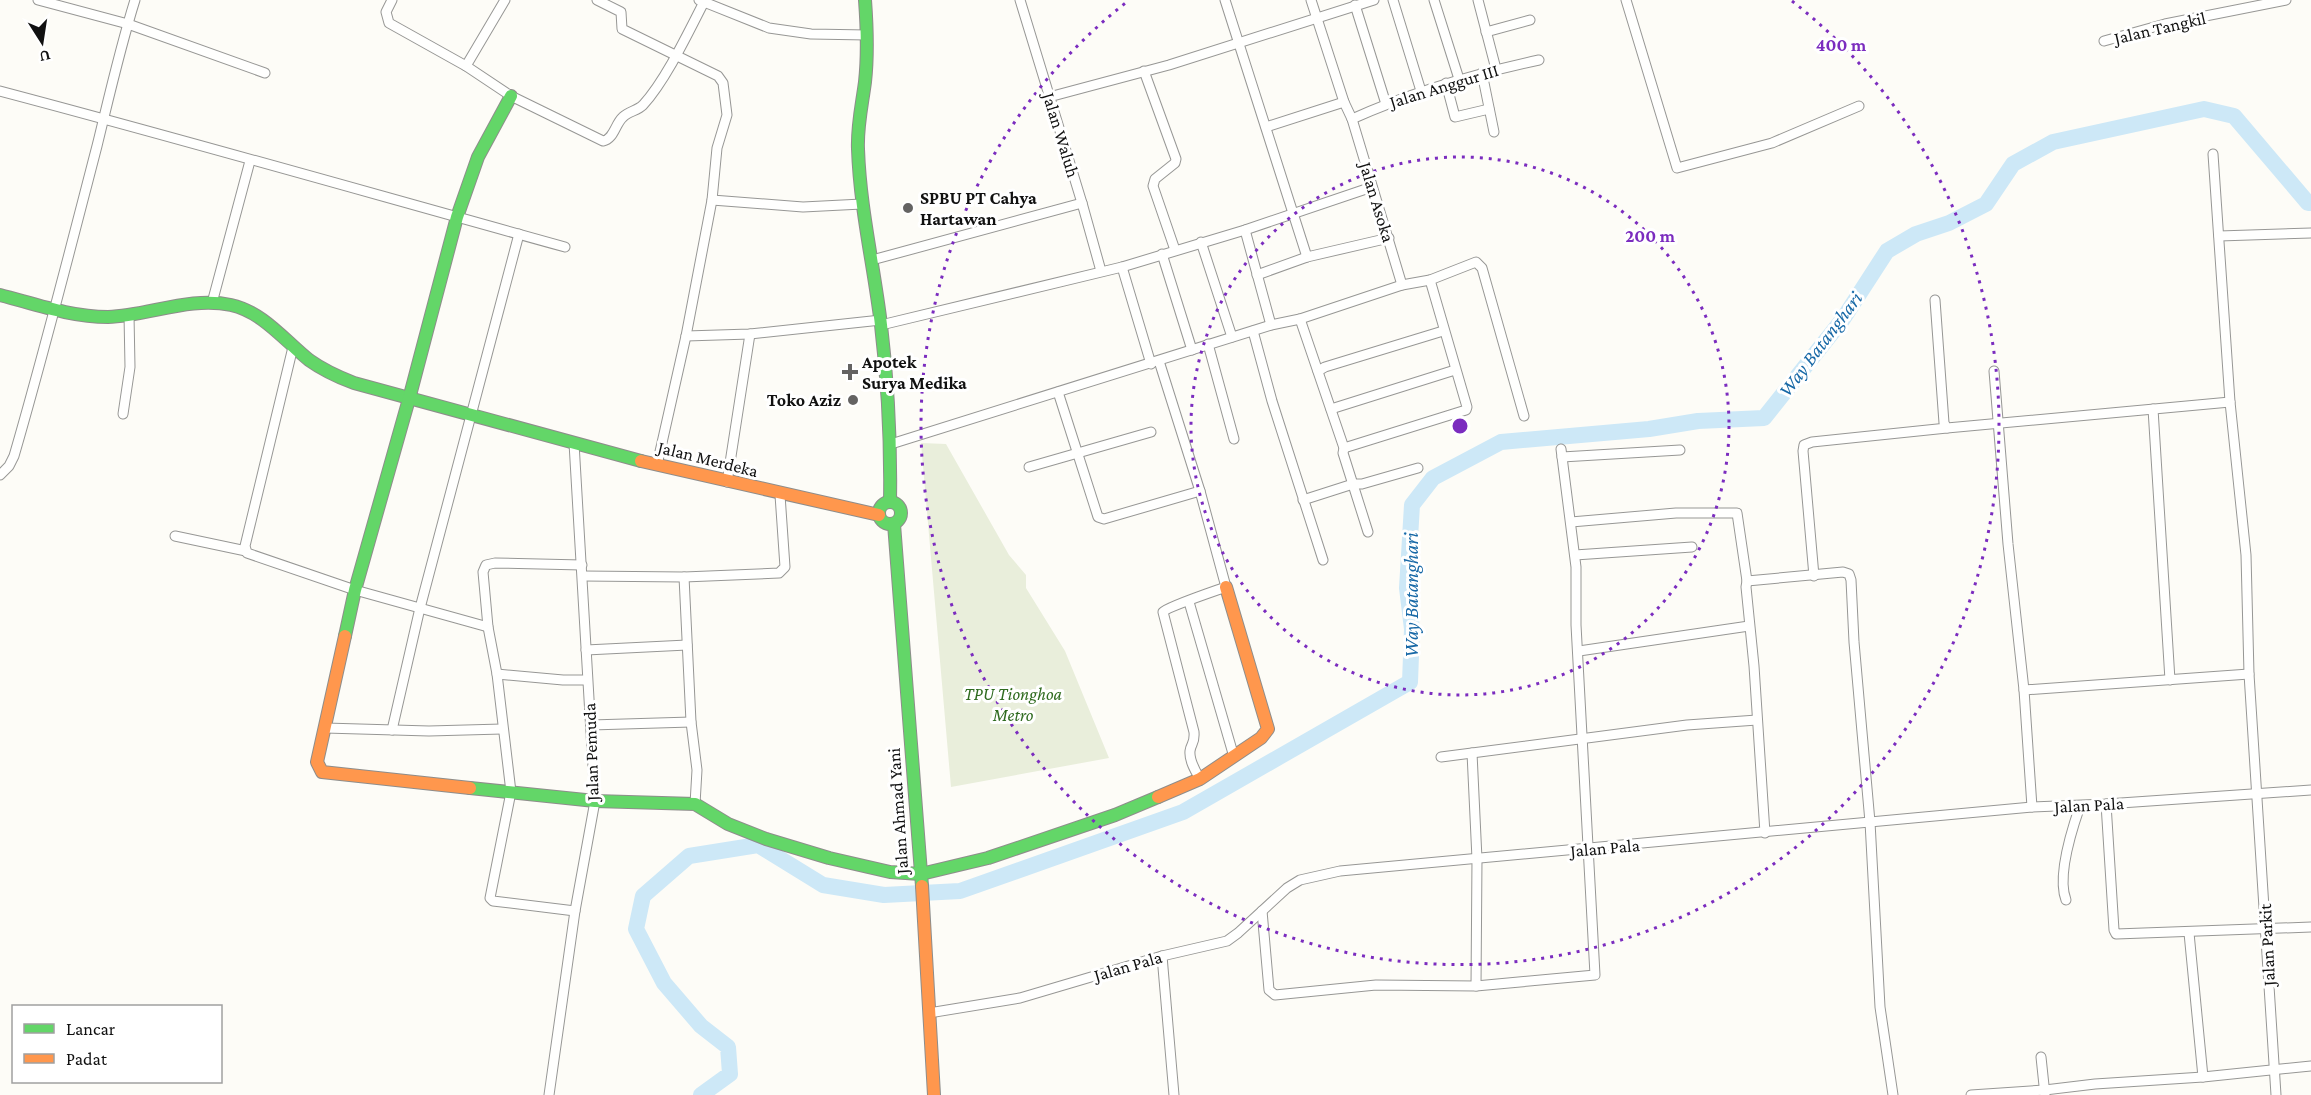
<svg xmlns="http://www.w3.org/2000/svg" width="2311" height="1095" font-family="'Crimson Pro',serif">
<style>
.cemetery{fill:#e9eedb}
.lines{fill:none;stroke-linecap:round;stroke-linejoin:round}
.river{stroke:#cde8f7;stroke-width:16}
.street-casing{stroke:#979795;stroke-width:11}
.fast-casing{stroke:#8e8d8b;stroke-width:14}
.slow-casing{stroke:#8e8d8b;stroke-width:14}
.street{stroke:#fffffe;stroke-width:9}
.fast{stroke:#63d668;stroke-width:12}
.slow{stroke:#ff974d;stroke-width:12}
.ring{fill:none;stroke:#7b2cbf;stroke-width:3;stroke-dasharray:3 6}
.poi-dot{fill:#646362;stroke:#fff;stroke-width:2}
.labels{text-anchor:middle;stroke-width:6;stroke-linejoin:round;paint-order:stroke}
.street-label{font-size:18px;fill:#111;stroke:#fff}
.poi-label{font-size:18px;font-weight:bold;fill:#111;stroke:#fff;text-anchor:start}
.park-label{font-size:18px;font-style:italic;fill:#2f6b1f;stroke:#fff}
.water-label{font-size:20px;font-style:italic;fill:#1768a6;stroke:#fff}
.centre{fill:#7b2cbf;stroke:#fff;stroke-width:3}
.ring-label{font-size:18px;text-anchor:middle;font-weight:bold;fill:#7b2cbf;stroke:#fff;stroke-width:6;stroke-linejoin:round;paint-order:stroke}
</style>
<rect width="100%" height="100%" fill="#fdfcf7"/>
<polygon class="cemetery" points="921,443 946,444 1009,555 1026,575 1026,588 1065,651 1109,758 951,787"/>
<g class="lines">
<polyline class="river" points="701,1095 730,1074 728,1047 701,1026 664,983 636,929 643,896 689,856 758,845 823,885 884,895 960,891 1183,812 1410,682 1412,629 1407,588 1412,505 1433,478 1501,442 1649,429 1698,421 1764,418 1843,319 1887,251 1916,234 1949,223 1986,204 2013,164 2053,142 2204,109 2234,116 2308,203 2311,203"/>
<defs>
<g id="street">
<polyline points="38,0 128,24 265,73"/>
<path d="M392,0l-6,12 3,11 77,43 45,30 92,45c11,-2 12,-17 20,-24 6,-6 14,-6 20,-12 23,-25 46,-74 62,-105"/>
<polyline points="597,0 621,12 622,29 718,76 723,83 727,115 717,148 712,200 686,336 657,465"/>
<polyline points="699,0 769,28 811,34 867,35"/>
<polyline points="1020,0 1082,203 1101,271"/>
<polyline points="1225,0 1307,257"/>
<polyline points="1311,0 1344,102 1352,119 1402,285"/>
<polyline points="1393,0 1421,91"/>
<polyline points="1434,0 1459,79"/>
<polyline points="1478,0 1496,69"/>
<polyline points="1626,0 1677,168 1772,143 1859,106"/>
<polyline points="1355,5 1386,104"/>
<polyline points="1486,32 1530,20"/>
<polyline points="2104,41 2165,24 2286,0"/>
<polyline points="466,66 505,0"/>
<polyline points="1144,71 1176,159 1175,163 1155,179 1153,186 1175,250"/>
<polyline points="1482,73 1494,132"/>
<polyline points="1446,83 1455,117 1489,109"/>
<path d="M0,91c189,50 377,104 565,156"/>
<polyline points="1049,97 1169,65 1374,0"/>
<path d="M1352,119c60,-27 122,-45 187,-59"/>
<polyline points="1266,127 1344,102"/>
<polyline points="2213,154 2230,402 2246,555 2249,674 2276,1095"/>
<polyline points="712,200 803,207 862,204"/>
<polyline points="1245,230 1271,325"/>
<polyline points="2219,236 2311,233"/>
<polyline points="1201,242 1232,337"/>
<polyline points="1162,254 1192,350"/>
<polyline points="872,260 1082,203"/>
<polyline points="1122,267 1151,364"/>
<polyline points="1257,275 1307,257 1389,238"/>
<polyline points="1935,300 1944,423 1947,428 2230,402"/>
<polyline points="212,303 250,161"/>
<polyline points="1300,319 1344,448 1343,453 1368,532"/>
<polyline points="881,325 1122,267 1245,230 1372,187"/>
<polyline points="1253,331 1272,401 1323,560"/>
<polyline points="686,336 750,334 881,320"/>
<polyline points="1208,344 1234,439"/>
<polyline points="293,347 245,546 247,553 355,590 488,627"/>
<path d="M1159,361l41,130 26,96c-11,4 -59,20 -63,25l31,120c1,12 -3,11 -4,19 -1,10 6,21 10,28"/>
<polyline points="1318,371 1325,367 1443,331"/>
<polyline points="1994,371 2008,544 2024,690 2032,807"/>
<polyline points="1058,392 1098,517 1104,519 1200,491"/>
<polyline points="1331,409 1455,370"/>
<polyline points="2153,409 2170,680"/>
<polyline points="123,414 130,367 129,315"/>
<polyline points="891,444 1271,325 1300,319 1402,285 1430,280 1476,262 1482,268 1524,416"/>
<polyline points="1344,448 1466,410 1467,407 1430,280"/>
<polyline points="1562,457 1680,450"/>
<polyline points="1029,467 1151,432"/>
<path d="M0,475l9,-9 5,-10c30,-103 56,-206 83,-310 12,-49 23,-98 38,-146"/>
<polyline points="727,482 750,334"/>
<polyline points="1303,500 1353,484 1362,484 1418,468"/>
<polyline points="1571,522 1676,513 1737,513 1747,581 1746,587 1754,666 1765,833"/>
<polyline points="175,536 246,551"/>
<polyline points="1575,555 1692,547"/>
<polyline points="583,576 684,577 779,573 785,567 780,495"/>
<polyline points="1814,576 1803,451 1804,445 1812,442 1947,428"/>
<polyline points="684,577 691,722 697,770 695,804"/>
<polyline points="1747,581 1843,572 1849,574 1851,580 1854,642 1870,822 1880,1007 1893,1095"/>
<polyline points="1189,602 1234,757"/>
<polyline points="586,650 687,645"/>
<polyline points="1579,651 1749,626"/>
<polyline points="497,674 563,680 587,680"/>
<polyline points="2024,690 2249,674"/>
<polyline points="591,725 691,722"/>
<polyline points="325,728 429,731 502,729"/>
<polyline points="392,730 420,608 519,234"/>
<polyline points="1472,753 1477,859 1476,986"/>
<polyline points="1441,757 1687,725 1757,720"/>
<polyline points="2106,804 2114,930 2116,934 2311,927"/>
<path d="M2066,900c-9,-23 6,-71 14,-94"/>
<polyline points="575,911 493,901 490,898 511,792 497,674 488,627 483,572 486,565 495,563 582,565"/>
<polyline points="1262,911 1269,990 1275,995 1376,985 1476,986 1595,975 1576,625 1576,567 1561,449"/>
<polyline points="2189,933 2203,1077"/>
<polyline points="1162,956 1174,1095"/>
<polyline points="929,1013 1020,998 1162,956 1227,941 1238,933 1287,888 1300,880 1340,871 2032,807 2106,804 2311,790"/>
<polyline points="2041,1057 2045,1095"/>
<polyline points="549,1095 575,911 595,801 574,443"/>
<polyline points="1971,1095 2045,1090 2095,1084 2203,1077 2311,1066"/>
</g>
<g id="fast">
<path d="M865,0c2,27 3,55 0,82 -3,23 -8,44 -7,67 2,60 16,117 23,176 7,59 10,118 9,177"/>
<path d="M0,295c35,9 71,22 108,22 40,-1 82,-21 123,-12 32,7 54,36 78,55 14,10 29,17 45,23l287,78"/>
<circle cx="890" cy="513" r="11"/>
<polyline points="894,524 922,886"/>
<polyline points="345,636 355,590 409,399 457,217 478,157 511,96"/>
<polyline points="470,788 595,801 695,804 728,824 766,839 829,858 890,872 921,874 988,858 1115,815 1158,797"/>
</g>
<g id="slow">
<polyline points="641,461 879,515"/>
<polyline points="345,636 317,762 322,772 470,788"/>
<polyline points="1158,797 1200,779 1261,738 1268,729 1226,587"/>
<polyline points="922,886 934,1095"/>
</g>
</defs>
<use href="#street" class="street-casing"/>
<use href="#fast" class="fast-casing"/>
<use href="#slow" class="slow-casing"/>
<use href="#street" class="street"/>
<use href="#fast" class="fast"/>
<use href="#slow" class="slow"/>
</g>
<g class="ring">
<circle cx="1460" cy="426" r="269"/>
<path d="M1792 1A539 539 0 1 1 1128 1"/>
</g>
<g class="poi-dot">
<circle cx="908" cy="208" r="6"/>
<path d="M847 363h6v6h6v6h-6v6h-6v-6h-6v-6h6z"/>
<circle cx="853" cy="400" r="6"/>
</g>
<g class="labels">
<g class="street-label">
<text transform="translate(2160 28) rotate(-13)" y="6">Jalan Tangkil</text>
<text transform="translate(1444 86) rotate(-17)" y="6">Jalan Anggur III</text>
<text transform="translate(1061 135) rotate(73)" y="6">Jalan Waluh</text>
<text transform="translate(1377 202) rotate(73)" y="6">Jalan Asoka</text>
<text transform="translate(708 459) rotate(14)" y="6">Jalan Merdeka</text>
<text transform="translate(591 752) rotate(-92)" y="6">Jalan Pemuda</text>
<text transform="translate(2089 805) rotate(-3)" y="6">Jalan Pala</text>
<text transform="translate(898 811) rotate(-94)" y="6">Jalan Ahmad Yani</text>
<text transform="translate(1605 848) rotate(-5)" y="6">Jalan Pala</text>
<text transform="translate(2267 945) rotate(-93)" y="6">Jalan Parkit</text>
<text transform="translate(1128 966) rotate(-16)" y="6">Jalan Pala</text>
</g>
<g class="poi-label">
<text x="920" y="204">SPBU PT Cahya<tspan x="920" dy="21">Hartawan</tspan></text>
<text x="862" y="368">Apotek<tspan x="862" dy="21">Surya Medika</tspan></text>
<text x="841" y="406" text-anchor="end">Toko Aziz</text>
</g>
<g class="park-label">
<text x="1013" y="700">TPU Tionghoa<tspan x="1013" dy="21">Metro</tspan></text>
</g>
<g class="water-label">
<text transform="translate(1820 344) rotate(-53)" y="7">Way Batanghari</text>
<text transform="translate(1411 595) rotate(-90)" y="7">Way Batanghari</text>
</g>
</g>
<circle cx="1460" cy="426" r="9" class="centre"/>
<g class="ring-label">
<text x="1841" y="51">400 m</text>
<text x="1650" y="242">200 m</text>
</g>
<rect x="12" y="1005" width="210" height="78" fill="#ffffff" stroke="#a0a0a0" stroke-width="1.5"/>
<rect x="24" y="1024" width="30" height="9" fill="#63d668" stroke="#a0a0a0" stroke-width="1.5"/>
<text x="66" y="1035" font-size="18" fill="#111111">Lancar</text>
<rect x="24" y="1054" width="30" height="9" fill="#ff974d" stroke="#a0a0a0" stroke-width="1.5"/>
<text x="66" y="1065" font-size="18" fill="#111111">Padat</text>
<g transform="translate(42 42) rotate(168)" stroke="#ffffff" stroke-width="4.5" paint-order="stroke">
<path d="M0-4.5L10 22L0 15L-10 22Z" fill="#111111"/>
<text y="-9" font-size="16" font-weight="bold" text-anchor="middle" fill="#111111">U</text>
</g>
</svg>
